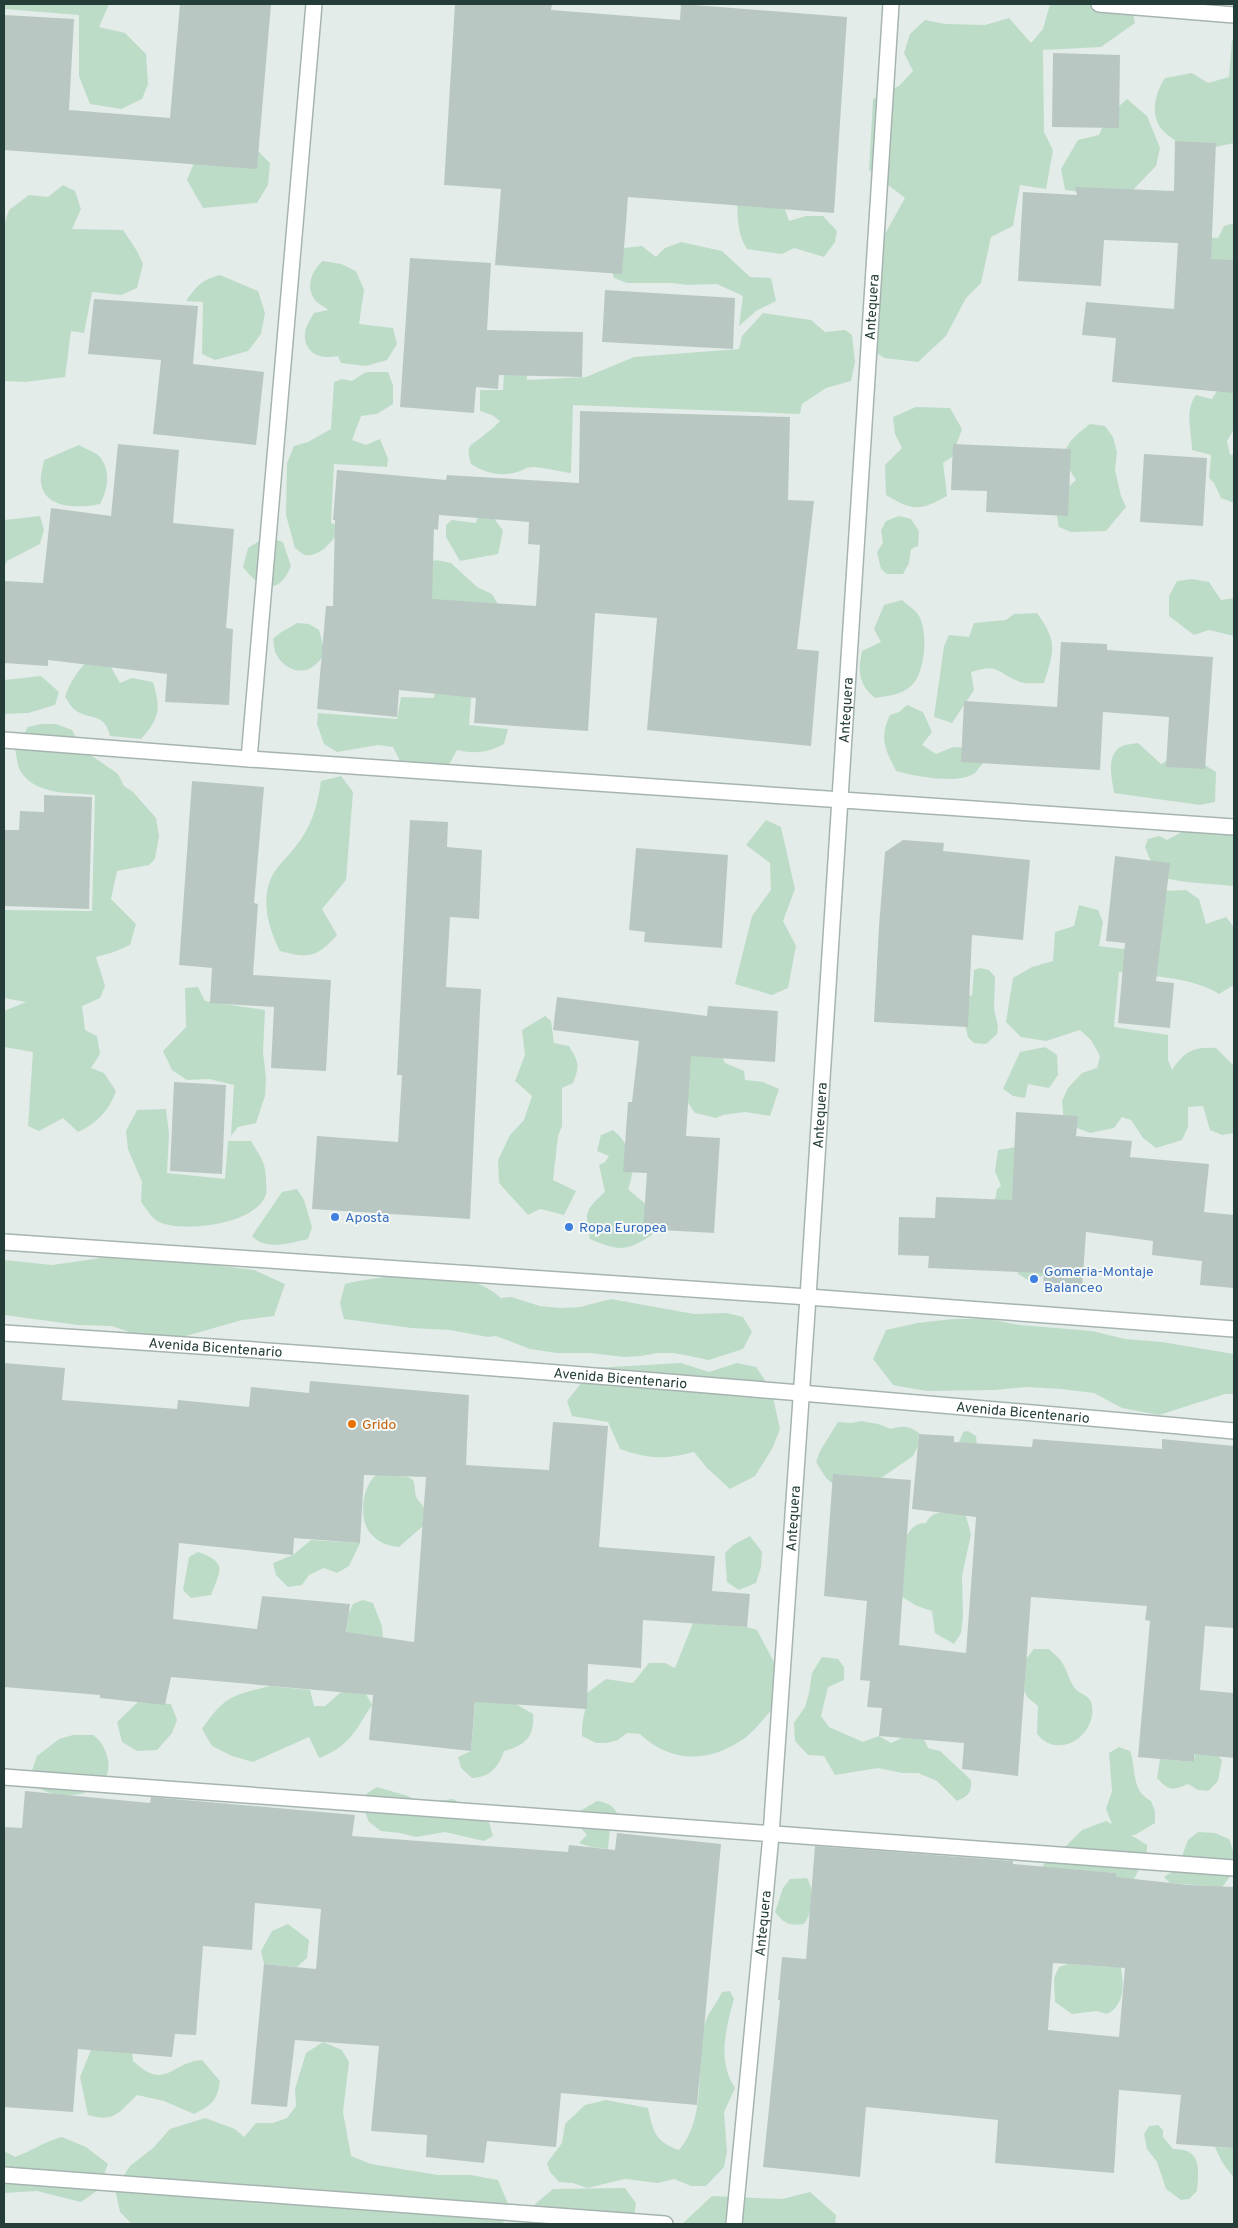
<svg xmlns="http://www.w3.org/2000/svg" width="1238" height="2228" font-family="Overpass,sans-serif">
<style>
.green{fill:#bddcc8}
.building{fill:#b9c7c2;fill-rule:evenodd}
.lines{fill:none;stroke-linecap:round;stroke-linejoin:round}
.minor-casing{stroke:#a6b4b0;stroke-width:18}
.tertiary-casing{stroke:#a6b4b0;stroke-width:18}
.minor{stroke:#fff;stroke-width:15}
.tertiary{stroke:#fff;stroke-width:15}
.shop-dot{fill:#3f7fe0;stroke:#f4f9f7;stroke-width:2}
.food-dot{fill:#e8710a;stroke:#f4f9f7;stroke-width:2}
.labels{text-anchor:middle;stroke-width:4;stroke-linejoin:round;paint-order:stroke}
.street-label{font-size:14px;fill:#243d38;stroke:#f4f9f7}
.shop-label{font-size:14px;fill:#366cbe;stroke:#f4f9f7;text-anchor:start}
.food-label{font-size:14px;fill:#c56008;stroke:#f4f9f7;text-anchor:start}
</style>
<rect width="100%" height="100%" fill="#e3ece9"/>
<g class="green">
<polygon points="4,4 109,4 99,27 125,33 146,54 148,84 142,99 121,109 90,104 79,76 79,15 4,9"/>
<polygon points="1050,4 1131,4 1135,23 1101,47 1043,50 1044,132 1053,150 1046,189 1020,185 1013,226 991,237 981,283 966,298 946,336 918,362 884,358 860,340 885,234 905,198 869,170 873,99 899,86 913,71 904,53 910,34 925,20 945,24 985,25 1009,18 1031,43 1043,29"/>
<path d="M1234,39v104l-42,9c-8,-6 -27,-17 -32,-25 -10,-15 -4,-36 5,-49l27,-5 16,10 21,-6 3,-37z"/>
<polygon points="1127,99 1147,116 1160,148 1156,166 1125,198 1065,190 1061,169 1078,140 1099,135 1107,117"/>
<polygon points="247,140 270,163 268,185 257,203 203,208 187,180 200,148"/>
<polygon points="63,185 75,191 81,209 72,229 123,230 137,251 143,264 137,288 121,295 92,292 84,333 71,331 65,377 25,382 5,381 5,392 4,392 4,225 9,210 29,195 48,197"/>
<path d="M737,202l47,4 5,15 17,-5h17l14,15 -2,11 -11,15 -30,-9 -12,6 -35,-5c-10,-16 -9,-29 -10,-47z"/>
<polygon points="1234,223 1234,265 1228,265 1212,275 1191,236 1218,238 1224,226"/>
<polygon points="681,242 722,251 750,277 771,278 776,301 756,311 739,326 743,296 717,284 687,285 673,283 627,283 614,278 609,260 624,248 642,246 656,257 665,248"/>
<path d="M323,261l18,3 15,7 8,19 -5,34 34,4 4,16 -10,16 -21,6 -25,-3 -3,-7c-18,4 -35,-3 -33,-24 1,-6 6,-14 9,-19l14,-3c-3,-3 -10,-6 -13,-10 -10,-13 -3,-30 8,-39z"/>
<path d="M220,275l38,16 7,22 -4,21 -13,17 -33,9 -13,-6 1,-52 -17,-1c11,-15 15,-21 34,-26z"/>
<path d="M763,313l48,7 14,12 20,-2 7,5 3,27 -4,19 -25,7 -24,16 -2,10 -227,-9 -2,68c-8,-1 -34,-7 -39,-6 -6,0 -10,4 -15,5 -17,5 -32,1 -46,-8 -6,-21 -1,-17 13,-29 6,-4 11,-9 16,-14l-8,-6 -12,-4v-21h23l2,-40 21,-9 1,39 59,-3 48,-20 105,-8 3,-13z"/>
<path d="M366,372h22l5,13v19l-16,10 -16,2 -9,24 14,5 14,-6 8,20 -1,8 -53,-3 -3,59 9,3c-3,12 -20,32 -35,29 -3,-1 -7,-5 -10,-7l-9,-33 1,-52 7,-17 14,-4 23,-13 3,-47 8,-3 10,2z"/>
<path d="M1232,378h2v51l-7,12 3,14 4,-1v49l-13,-5 -7,-15 -5,-5 2,-23 -19,-5c0,-18 -8,-39 4,-55l16,4 8,-13z"/>
<path d="M916,407l34,1 12,21 -10,28 -9,6 4,33c-26,15 -35,15 -61,-1l-1,-30 17,-17 -7,-14 -2,-17z"/>
<path d="M1090,424l15,2 8,11 4,15 -2,18 6,26 5,11 -20,24 -35,1 -12,-5 -5,-26 22,-21c-19,-28 -11,-37 14,-56z"/>
<path d="M79,445c6,4 17,7 21,12 11,15 8,32 0,47 -20,4 -55,6 -59,-21 -1,-7 2,-16 3,-23z"/>
<path d="M479,511c12,1 18,11 24,20l-5,23 -38,7 -14,-24v-12l6,-5 24,3z"/>
<polygon points="40,516 44,530 40,544 7,561 4,568 4,520"/>
<polygon points="899,516 911,519 919,531 918,546 911,549 909,563 903,574 887,574 881,569 877,552 883,543 881,530 886,521"/>
<path d="M266,537l17,5 8,24c-12,30 -31,24 -48,1l5,-19z"/>
<path d="M436,560l15,3 26,24 15,7 10,17 -26,25 -7,89 39,4 -4,15c-18,9 -28,10 -47,6l-14,26 -38,-5 -12,-24 -15,-2 -41,7 -13,-8 -7,-20 1,-11 79,6 4,-22 33,1 7,-67 -24,-65z"/>
<polygon points="1192,579 1209,582 1221,600 1234,598 1234,636 1209,630 1194,635 1169,616 1169,596 1177,581"/>
<path d="M902,600c5,5 14,10 17,16 9,16 7,57 -8,70 -9,9 -25,10 -36,12 -17,-14 -17,-28 -13,-47l19,-9 -7,-13 10,-24z"/>
<path d="M1037,613c21,29 17,38 7,70 -7,0 -18,1 -24,-1 -23,-9 -20,-19 -49,-10l3,18 -22,33 -18,-6 10,-71 5,-11 20,2 5,-14 32,-3 8,-6z"/>
<path d="M297,623l12,1 10,6 6,23c-3,4 -6,9 -10,12 -13,12 -31,4 -39,-11 -2,-4 -2,-10 -3,-15 9,-9 14,-9 24,-16z"/>
<path d="M93,656l14,4 13,23 12,-5 21,4c8,27 7,36 -12,57l-31,-3c-5,-24 -22,-16 -35,-26 -4,-3 -7,-9 -10,-13 6,-17 14,-29 28,-41z"/>
<polygon points="41,676 59,692 55,705 28,713 4,714 4,680"/>
<path d="M907,705l16,7 9,20 -10,13 14,9 17,-7 19,1 11,15c-3,3 -5,7 -8,10 -16,12 -61,3 -79,-2 -11,-23 -17,-31 -6,-56l9,-3z"/>
<path d="M41,724h15l16,6 10,19 36,25 6,12 9,6 23,26 3,18 -4,23 -6,6 -32,6 -6,28 25,25 -6,21 -16,7 -18,5 9,29 -5,12 -18,8 3,24 12,6 3,18 -9,14 13,5 12,18c-7,20 -20,33 -38,41l-15,-14 -24,13 -11,-5 5,-74 -29,-5v-36l22,-9 -22,-4v-88l88,1 3,-116c-25,-3 -58,1 -74,-23 -4,-5 -4,-16 -6,-23l13,-22z"/>
<path d="M1138,743l23,21 14,-8 22,4 19,12 -1,30 -15,3 -86,-12c-2,-15 -9,-38 8,-47 5,-2 11,-2 16,-3z"/>
<path d="M341,776l12,16 -7,88 -24,29 15,26c-20,22 -27,24 -57,16 -11,-22 -20,-50 -8,-75 7,-13 23,-26 31,-40 11,-17 15,-35 18,-55z"/>
<polygon points="766,820 781,827 795,889 783,921 796,946 788,988 772,995 735,984 752,916 771,890 770,863 746,845"/>
<polygon points="1204,820 1234,833 1234,886 1186,882 1157,877 1145,847 1148,839 1159,836 1167,840"/>
<path d="M1186,890l13,9 7,25 20,-7 8,10v58l-15,9c-29,-18 -67,-17 -100,-22l-5,55 54,8v25l4,10c13,-19 21,-23 44,-22l18,18v67l-12,2 -12,-5 -7,-24 -15,1v20l-6,13 -26,8 -13,-10 -12,-18 -9,-3 -8,11 -24,5 -26,-10 -2,-22 6,-13 14,-15 15,-5 3,-12 -9,-16 -11,-10 -34,11 -25,-4 -15,-15 7,-44 19,-11 21,-6 2,-29 19,-6 5,-21 19,5 5,12 -4,24 40,5 24,-60z"/>
<polygon points="980,968 989,970 995,977 994,1009 998,1026 997,1034 986,1044 974,1043 968,1037 957,992 972,996 974,970"/>
<polygon points="198,987 205,1001 265,1010 263,1052 266,1078 265,1096 256,1123 238,1127 231,1136 234,1085 209,1079 187,1080 172,1070 163,1051 186,1027 185,988"/>
<path d="M545,1016l6,5 3,22 15,3c10,17 11,19 4,37l-11,5v38l-4,10 -5,44 23,11 -12,24 -24,-6 -12,6 -29,-32 -1,-23 12,-25 14,-15 8,-24 -17,-15 10,-26 -3,-25z"/>
<polygon points="678,1035 711,1035 725,1063 744,1071 745,1080 763,1082 779,1089 770,1116 745,1112 723,1115 716,1118 695,1113 685,1098"/>
<polygon points="1045,1047 1057,1055 1058,1075 1049,1088 1028,1084 1025,1098 1013,1096 1003,1089 1020,1052"/>
<path d="M166,1109l3,25 -2,39 58,6 3,-38h23c10,17 15,21 15,42 0,3 1,8 0,11 -9,31 -83,39 -107,28 -7,-3 -13,-14 -18,-20l1,-20 -14,-33 -2,-18 11,-21z"/>
<path d="M613,1130c18,14 24,39 15,59 18,17 31,19 24,46 -26,17 -34,16 -62,4 -5,-27 -6,-28 15,-47l-6,-27 6,-3 4,-6 -12,-5 4,-16z"/>
<polygon points="1022,1146 1047,1274 1030,1281 1018,1274 1019,1257 993,1211 997,1189 1001,1186 995,1171 998,1150"/>
<path d="M297,1189l7,11 8,27 -4,12c-18,4 -42,12 -56,-3l30,-44z"/>
<polygon points="115,1256 189,1262 254,1270 285,1284 274,1316 242,1320 179,1338 143,1337 112,1326 78,1325 4,1315 4,1260 52,1265"/>
<path d="M411,1272c30,4 67,4 90,26l10,-1 29,9 20,2 20,-1 31,-8 83,15 33,-1 16,4 9,15 -9,17 -34,11 -35,-7h-17l-16,3 -17,1 -34,-4h-33l-27,-4 -34,-13 -8,1 -38,-7 -39,-2 -67,-9 -4,-16 5,-19c22,-6 44,-6 66,-12z"/>
<polygon points="953,1319 988,1319 1020,1325 1092,1331 1125,1339 1162,1342 1234,1354 1234,1394 1225,1394 1159,1415 1122,1408 1094,1393 1061,1389 1027,1387 995,1390 926,1391 893,1385 873,1359 886,1330 917,1323"/>
<path d="M681,1363l28,9 28,-9 19,4 15,22 9,40 -8,20 -17,27 -25,13 -23,-21 -13,-16c-31,8 -44,7 -74,-3l-12,-27 -36,-6 -5,-15 26,-33z"/>
<path d="M861,1421l17,3 13,5c12,-4 18,-3 28,4l-1,13 -5,10 -32,22 -48,6 -7,-6 -10,-16 4,-11 18,-29 13,1z"/>
<path d="M968,1431l8,5 1,10 -13,64 7,24 -9,42 1,40 -2,17 -7,11 -19,-11 -3,-22 -15,-5 -15,-9 4,-60c5,-9 9,-14 20,-14 6,-12 15,-11 27,-9v-56l10,-26z"/>
<path d="M394,1471l5,5c19,1 14,6 17,20 1,4 5,7 7,10 3,5 0,13 0,20l-24,21c-11,-1 -20,-4 -28,-13 -13,-14 -10,-50 8,-61 3,-2 11,-2 15,-2z"/>
<polygon points="750,1536 762,1552 761,1567 756,1583 739,1590 727,1582 725,1553 733,1545"/>
<polygon points="311,1540 360,1543 349,1566 337,1573 324,1568 309,1575 302,1585 288,1587 276,1575 273,1563 293,1555"/>
<path d="M198,1552c31,11 22,19 13,43l-20,3 -8,-8 6,-33z"/>
<polygon points="363,1600 373,1603 382,1626 383,1638 344,1662 348,1615 353,1604"/>
<path d="M693,1623l54,4 10,3 24,45v23c-11,13 -23,30 -36,40 -36,25 -73,26 -105,-4l-13,-1 -9,7 -11,3h-11l-14,-7c-1,-16 5,-27 5,-43l19,-14 27,4 16,-20h16l10,5z"/>
<path d="M1034,1649h15c5,5 12,10 15,17 4,7 5,14 10,21 5,8 16,7 18,18 5,30 -33,56 -55,29l1,-28 -10,-8 -4,-7 2,-32z"/>
<path d="M822,1657l16,2 6,8v13l-16,7 -7,29 8,11 34,15 16,-6 12,7 11,-5 22,1 4,9 12,3 31,29c1,13 -3,16 -14,21l-20,-20 -19,-8h-16l-24,-5 -43,7 -11,-19 -16,-1 -13,-14 -1,-18 11,-16 4,-14 3,-20z"/>
<path d="M270,1686l40,4 4,16h11l15,-13 22,-6 10,18c-17,26 -22,41 -53,53l-10,-21 -56,25 -21,-6 -20,-10 -10,-17c23,-33 29,-33 68,-43z"/>
<path d="M476,1695l38,8 19,11c2,22 -7,31 -29,37 -6,17 -14,26 -32,27l-11,-10 -3,-11 13,-6z"/>
<polygon points="138,1702 171,1704 177,1720 172,1733 157,1750 137,1751 122,1742 117,1722"/>
<path d="M73,1735h20c8,6 10,10 13,18 17,45 -57,55 -77,26l8,-23 22,-17z"/>
<path d="M1195,1746l23,10 4,4 -4,21 -10,10 -10,-1 -10,-6c-16,7 -19,7 -31,-6l3,-19 34,3z"/>
<path d="M1119,1747l11,4c7,18 0,39 21,50l4,10v12l-20,12h-4l16,10c1,16 -13,27 -15,42l-18,10 2,-24 -50,-4 -4,56 -20,-49 3,-20 12,-8 9,-2 16,-16 24,-9 6,3 -6,-15 6,-18 -3,-38z"/>
<polygon points="377,1787 408,1796 422,1803 453,1799 488,1819 493,1836 484,1841 445,1832 416,1837 400,1833 381,1831 369,1822 362,1805 366,1794"/>
<path d="M597,1801c13,2 18,6 23,18l-10,9 -2,21 -17,-2 -12,-4 8,-8 -9,-10 2,-14z"/>
<path d="M1198,1832l17,1 14,6c8,20 8,31 -7,48l-52,-4 -6,-6 13,-8 11,-29z"/>
<path d="M807,1878c8,14 6,33 -3,46 -14,2 -20,0 -29,-12l8,-24 7,-9z"/>
<polygon points="288,1924 309,1940 307,1958 297,1967 264,1964 261,1951 272,1931"/>
<path d="M1068,1964l41,3 11,-3c4,17 6,41 -13,50l-10,-3 -25,3 -17,-12 -1,-24 5,-11z"/>
<path d="M730,1991l4,8c-8,28 -17,63 1,89l-11,24 3,40 -3,15 -18,19h-15l-17,-7 -16,4 -33,-4 -38,9 -14,-5 -14,-1 -9,-10 -3,-9 15,-20 3,-19 20,-19 21,-5 42,8c5,23 7,34 31,42 28,-32 17,-84 25,-123 2,-12 13,-24 18,-35z"/>
<polygon points="323,2042 342,2050 349,2062 343,2112 351,2156 371,2164 438,2175 471,2175 498,2180 511,2211 502,2224 132,2224 120,2212 115,2189 130,2166 153,2148 170,2129 205,2118 235,2129 244,2137 256,2123 273,2123 287,2118 296,2106 295,2089 306,2053"/>
<path d="M93,2045l39,5 1,11c33,31 38,1 69,-1l18,21c-3,20 -8,24 -26,33l-30,-13 -27,-6c-18,17 -22,28 -49,20l-8,-38z"/>
<path d="M1158,2125l5,5v7l10,12c29,-1 26,21 24,42l-8,8 -8,1 -15,-11 -9,-27 -10,-13 -3,-15 5,-8z"/>
<polygon points="1234,2131 1234,2178 1222,2162 1215,2147 1233,2148"/>
<path d="M62,2137l24,10 22,17 -10,26 -17,12 -44,-11 -33,2v-42l11,6c17,-6 30,-16 47,-20z"/>
<polygon points="625,2188 636,2203 633,2224 526,2224 528,2210 553,2189"/>
<polygon points="810,2192 836,2215 835,2224 682,2224 712,2196 782,2199"/>
</g>
<g class="building">
<polygon points="180,4 271,4 257,169 4,150 4,15 74,19 69,110 170,118"/>
<polygon points="455,4 552,4 551,10 680,20 681,4 847,17 834,213 628,197 622,274 495,265 501,189 444,185"/>
<polygon points="1053,53 1120,55 1119,128 1052,127"/>
<polygon points="1175,141 1216,143 1211,259 1234,260 1234,393 1112,382 1116,338 1082,335 1086,302 1174,309 1178,243 1104,240 1101,286 1018,281 1023,192 1077,195 1075,187 1174,191"/>
<polygon points="410,258 491,263 487,330 583,332 582,377 499,375 498,389 476,387 474,413 400,407"/>
<polygon points="605,290 735,298 733,349 602,342"/>
<polygon points="94,299 198,306 193,364 264,372 256,445 153,434 161,360 88,354"/>
<path d="M580,411l210,6 -2,83 26,1 -17,148 22,2 -8,95 -164,-16 10,-112 -62,-5 -7,118 -114,-8 2,-25 -77,-8 -2,27 -80,-8 9,-103h7l2,-86h-2l4,-50 109,10 1,-5 132,8zM439,515l90,7 -1,22 12,1 -4,61 -104,-7 2,-70 4,1z"/>
<polygon points="118,444 179,450 173,523 234,529 226,628 233,629 229,705 165,702 167,674 48,660 48,666 4,663 4,581 43,583 51,508 111,516"/>
<polygon points="953,444 1071,449 1068,516 986,512 987,491 951,490"/>
<polygon points="1144,454 1207,458 1203,526 1140,522"/>
<polygon points="1061,642 1107,644 1107,650 1213,657 1205,769 1166,767 1169,717 1103,712 1100,770 961,762 964,701 1057,707"/>
<polygon points="192,781 264,787 254,903 258,904 253,975 331,980 326,1071 271,1068 274,1007 210,1003 212,968 179,965"/>
<polygon points="44,795 92,797 89,909 4,906 4,830 19,830 20,811 44,812"/>
<polygon points="410,820 448,822 447,847 482,850 479,919 450,917 446,987 481,989 470,1219 312,1209 317,1136 398,1142 402,1075 397,1075"/>
<polygon points="903,840 944,843 943,851 1030,860 1023,940 972,935 968,1027 874,1022 879,926 885,852"/>
<polygon points="636,848 728,855 722,948 644,942 645,932 629,930"/>
<polygon points="1115,856 1170,863 1156,981 1174,983 1170,1028 1118,1023 1125,943 1106,941"/>
<polygon points="557,997 707,1016 708,1006 778,1011 775,1062 691,1056 686,1136 720,1138 714,1233 643,1229 647,1173 623,1172 628,1102 632,1102 639,1041 553,1030"/>
<polygon points="174,1082 226,1085 222,1174 170,1171"/>
<polygon points="1016,1112 1078,1116 1076,1136 1132,1141 1130,1157 1209,1164 1204,1212 1234,1215 1234,1288 1200,1285 1202,1261 1152,1255 1153,1241 1086,1232 1082,1289 1043,1286 1044,1273 928,1268 929,1256 898,1255 899,1217 935,1218 936,1197 1012,1200"/>
<path d="M4,1363l61,5 -3,32 115,9 1,-9 71,7 2,-20 58,6 1,-12 159,14 -3,70 83,5 4,-48 55,4 -9,121 116,9 -3,35 38,3 -3,33 -104,-7 -2,48 -53,-4 -1,45 -112,-7 -4,49 -102,-11 4,-45 -202,-18 -6,28 -65,-7v-3l-96,-8zM364,1475l62,2 -12,165 -68,-10 4,-28 -88,-8 -5,33 -84,-10 6,-76 114,12 1,-17 66,5z"/>
<polygon points="919,1434 954,1436 954,1442 1032,1447 1033,1439 1162,1449 1162,1439 1234,1446 1234,1628 1205,1626 1200,1690 1234,1693 1234,1758 1194,1754 1194,1762 1138,1757 1150,1621 1145,1620 1147,1606 1031,1597 1018,1776 962,1769 964,1743 879,1736 882,1708 867,1707 870,1681 860,1680 867,1601 824,1596 833,1474 911,1480 899,1645 966,1653 976,1517 912,1509"/>
<polygon points="25,1791 150,1803 151,1797 355,1815 352,1836 568,1852 569,1845 615,1850 617,1833 721,1844 697,2105 561,2093 556,2147 487,2141 484,2163 426,2157 427,2135 371,2131 379,2046 295,2040 287,2107 251,2104 264,1964 316,1969 321,1909 255,1903 252,1950 203,1946 196,2035 175,2034 172,2057 78,2049 73,2112 4,2107 4,1827 22,1828"/>
<path d="M815,1846l198,15v3l103,9v4l73,8 45,2 -1,261 -57,-4 5,-49 -62,-5 -5,83 -119,-10 3,-43 -132,-13 -6,70 -97,-10 17,-167h-2l4,-43 24,2zM1053,1963l72,5 -6,69 -71,-7z"/>
</g>
<g class="lines">
<defs>
<g id="minor">
<polyline points="1099,4 1234,15"/>
<polyline points="4,740 249,759 1234,827"/>
<polyline points="249,759 314,4"/>
<polyline points="4,1777 1234,1868"/>
<polyline points="4,2175 665,2224"/>
<path id="s1" d="M734,2224l37,-389 37,-538 83,-1293"/>
</g>
<g id="tertiary">
<polyline points="4,1242 808,1297 1234,1329"/>
<path id="s2" d="M4,1333c410,26 820,61 1230,98"/>
</g>
</defs>
<use href="#minor" class="minor-casing"/>
<use href="#tertiary" class="tertiary-casing"/>
<use href="#minor" class="minor"/>
<use href="#tertiary" class="tertiary"/>
</g>
<g class="shop-dot">
<circle cx="335" cy="1217" r="5"/>
<circle cx="569" cy="1227" r="5"/>
<circle cx="1034" cy="1279" r="5"/>
</g>
<circle class="food-dot" cx="352" cy="1424" r="5"/>
<g class="labels">
<g class="street-label">
<text dy="5" stroke="none"><textPath href="#s1" startOffset="1922">Antequera</textPath></text>
<text dy="5" stroke="none"><textPath href="#s1" startOffset="1518">Antequera</textPath></text>
<text dy="5" stroke="none"><textPath href="#s1" startOffset="1112">Antequera</textPath></text>
<text dy="5" stroke="none"><textPath href="#s2" startOffset="212">Avenida Bicentenario</textPath></text>
<text dy="5" stroke="none"><textPath href="#s2" startOffset="618">Avenida Bicentenario</textPath></text>
<text dy="5" stroke="none"><textPath href="#s2" startOffset="1022">Avenida Bicentenario</textPath></text>
<text dy="5" stroke="none"><textPath href="#s1" startOffset="708">Antequera</textPath></text>
<text dy="5" stroke="none"><textPath href="#s1" startOffset="302">Antequera</textPath></text>
</g>
<g class="shop-label">
<text x="345" y="1222">Aposta</text>
<text x="579" y="1232">Ropa Europea</text>
<text x="1044" y="1276">Gomeria-Montaje<tspan x="1044" dy="16">Balanceo</tspan></text>
</g>
<g class="food-label">
<text x="362" y="1429">Grido</text>
</g>
</g>
<rect width="1238" height="2228" fill="none" stroke="#243d38" stroke-width="10"/>
</svg>
